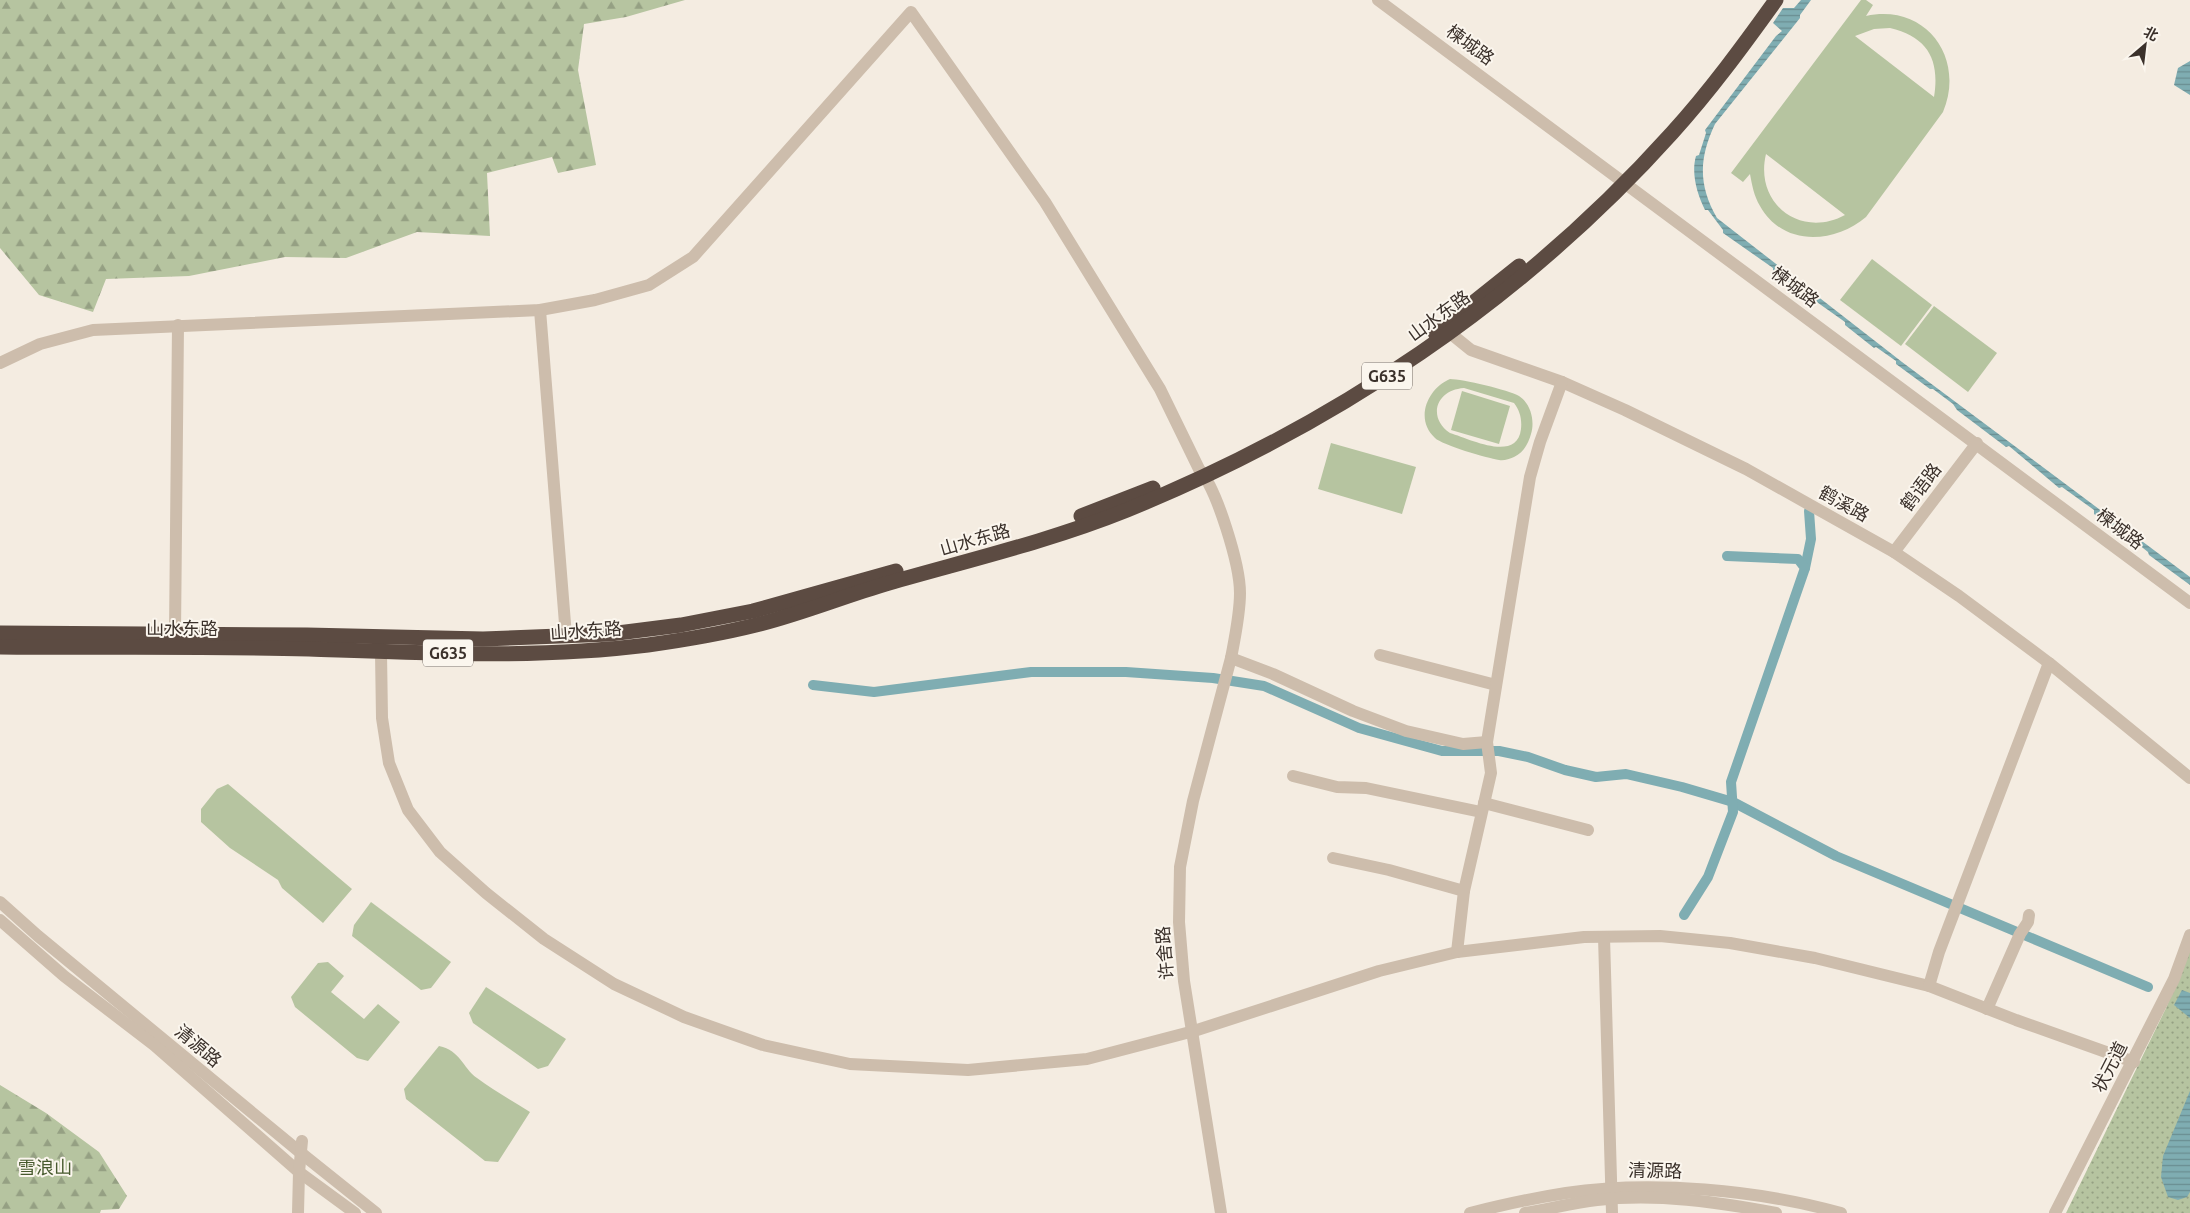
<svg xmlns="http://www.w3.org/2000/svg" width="2190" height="1213" font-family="Ubuntu,'Noto Sans SC',sans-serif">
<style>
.green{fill:#b6c4a0;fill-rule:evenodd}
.forest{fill:url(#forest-firs)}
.park{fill:url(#park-dots)}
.water{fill:url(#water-rules)}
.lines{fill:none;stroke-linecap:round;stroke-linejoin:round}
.canal{stroke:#7fadb2;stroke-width:10}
.minor{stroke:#cdbdac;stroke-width:12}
.highway{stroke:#5c4b42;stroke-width:15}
.labels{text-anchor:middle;stroke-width:4;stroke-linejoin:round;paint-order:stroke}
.shield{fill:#fbf6ee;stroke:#756c66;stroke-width:1}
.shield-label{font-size:16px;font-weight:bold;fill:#3b312b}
.street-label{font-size:18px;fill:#3b312b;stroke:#fbf6ee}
.park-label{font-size:18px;fill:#475a2e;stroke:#fbf6ee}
</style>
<defs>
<pattern id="forest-firs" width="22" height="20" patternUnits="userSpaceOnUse" patternTransform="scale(1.25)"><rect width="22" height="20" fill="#b6c4a0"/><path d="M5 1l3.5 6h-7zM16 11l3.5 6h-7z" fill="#95a083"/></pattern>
<pattern id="park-dots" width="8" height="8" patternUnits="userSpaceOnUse" patternTransform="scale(1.25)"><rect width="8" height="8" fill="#b6c4a0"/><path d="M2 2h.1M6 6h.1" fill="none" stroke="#95a083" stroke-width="1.8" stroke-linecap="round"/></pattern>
<pattern id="water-rules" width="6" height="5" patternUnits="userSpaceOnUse" patternTransform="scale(1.25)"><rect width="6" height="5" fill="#7fadb2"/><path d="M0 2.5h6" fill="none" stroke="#698d91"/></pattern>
</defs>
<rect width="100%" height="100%" fill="#f4ece1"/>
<g class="green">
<path d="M1861,0h5l7,5 -7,11c59,-13 100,41 77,96l-77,105c-32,27 -83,30 -106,-11 -6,-10 -8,-21 -10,-32l-7,8 -12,-9zM1890,28c38,9 50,32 44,69l-79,-61 19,-7zM1766,154l79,61c-44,24 -91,-11 -79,-61z"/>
<polygon points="1872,259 1932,305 1901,346 1840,300"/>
<polygon points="1934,306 1997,353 1968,392 1905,344"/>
<path d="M1450,379c12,0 59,11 69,17 12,8 16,25 12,38 -3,10 -7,18 -17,23 -5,2 -10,4 -15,3 -12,-2 -57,-15 -64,-22 -21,-19 -7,-50 15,-59zM1464,388l50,15c6,8 8,16 7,26 -4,34 -51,10 -71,4 -23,-16 -14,-43 14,-45z"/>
<polygon points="1462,391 1510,406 1499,444 1451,430"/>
<polygon points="1331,443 1416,467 1402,514 1318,489"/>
<polygon points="228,784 352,889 323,923 282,888 278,880 230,848 201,822 201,809 217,789"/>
<polygon points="371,902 451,962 431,988 421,990 352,936 354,925"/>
<polygon points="328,962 344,976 331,992 364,1019 378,1004 400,1022 368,1061 357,1058 295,1007 291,997 318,963"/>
<polygon points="486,987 566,1039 548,1066 538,1069 473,1023 469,1013"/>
<path d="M439,1046c22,5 23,21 38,32 17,13 36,23 53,34l-32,50 -13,-1 -79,-62 -2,-10z"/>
</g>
<g class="forest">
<polygon points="0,0 685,0 626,17 584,24 578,70 596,165 558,173 552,157 487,173 490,236 417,232 346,258 285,257 189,276 106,279 93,312 39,295 0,248"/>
<polygon points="0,1085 46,1113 99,1152 127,1196 119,1209 101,1210 100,1213 0,1213"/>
</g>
<polygon class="park" points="2190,947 2190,1213 2066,1213 2166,1008"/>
<g class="water">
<path d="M1801,0h10l-11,15v3l-85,106c-16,34 -17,61 2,94l185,144 288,215v8l-41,-30 -1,-3 -15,-12 -4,1 -35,-27v-4l-32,-23 -3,1 -50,-42 -3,1 -49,-37 -4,-6 -20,-15h-3l-34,-25v-3l-20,-14 -2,1 -29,-23v-3l-72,-51v-3l-50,-35v-3l-15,-20h-3c-8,-16 -14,-37 -9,-54l3,-1 7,-22 -1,-3 71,-94 6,-5 -9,-8 10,-15h11z"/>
<polygon points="2190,61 2190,95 2174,85 2178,68"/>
<polygon points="2182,990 2190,993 2190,1018 2174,1005"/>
<polygon points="2190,1091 2190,1192 2187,1197 2178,1200 2168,1197 2161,1177 2163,1156"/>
</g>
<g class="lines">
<g class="canal">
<polyline points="1805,568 1811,539 1809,511"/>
<polyline points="813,685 874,692 1031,672 1126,672 1213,678 1264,686 1359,728 1442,751 1499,751 1528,757 1565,770 1596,777 1626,774 1682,787 1733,802 1836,856 2148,987"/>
<polyline points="1684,915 1708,877 1733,812 1731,782 1805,568 1798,559 1727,556"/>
</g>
<g class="minor">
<polyline points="1378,0 2190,603"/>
<polyline points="540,310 566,636"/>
<polyline points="1445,324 1450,333 1471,350 1562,382 1625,410 1746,469 1894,552 1959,596 2049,663 2190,778"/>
<path d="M0,363l40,-19 53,-14 447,-20 55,-10 54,-15 44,-28 218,-245 134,190 115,187 39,80c18,20 41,96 41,124 0,21 -5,44 -9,65l-38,143 -13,66 -1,55 5,59 37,232"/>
<polyline points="1894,552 1977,443"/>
<polyline points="175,634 178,325"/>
<polyline points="383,642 381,653 382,718 389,763 408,810 440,852 486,893 544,939 614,984 684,1017 763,1045 850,1064 968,1070 1087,1059 1194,1031 1379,971 1457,952 1584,937 1660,936 1730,943 1815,958 1929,986 2016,1020 2134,1062"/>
<polyline points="1380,655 1496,685"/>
<polyline points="1231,658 1273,674 1353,711 1406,731 1463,744 1487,742"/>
<polyline points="1293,776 1337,787 1366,788 1481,812"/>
<polyline points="1484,803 1588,830"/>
<polyline points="1333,858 1389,870 1464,891"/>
<polyline points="0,902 38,936 301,1153 376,1213"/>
<polyline points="0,920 64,976 154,1045 299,1172 355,1213"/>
<polyline points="1604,937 1612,1213"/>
<polyline points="1457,952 1464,891 1491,773 1487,742 1530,477 1540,442 1562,382"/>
<polyline points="1929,986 1939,952 2049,663"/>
<polyline points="1987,1009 2020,934 2028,922 2029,915"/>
<polyline points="298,1213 299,1172 302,1141"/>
<path d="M1470,1213c32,-8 64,-15 96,-20 85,-13 193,-3 275,20"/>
<path d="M1525,1213c24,-4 48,-10 72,-13 59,-7 121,2 179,13"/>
<polyline points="2055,1213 2174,979 2190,935"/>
</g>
<g class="highway">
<polyline points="1435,333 1519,266"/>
<polyline points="1081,516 1153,488"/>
<polyline points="0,633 307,635 483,639 610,634 681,625 753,611 896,571"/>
<path d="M0,647c103,1 206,-1 309,2 112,4 227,10 339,-4 36,-5 72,-11 108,-20 45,-11 88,-29 133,-42 80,-23 161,-42 238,-73 207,-84 395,-210 545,-377 38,-42 71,-87 104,-133"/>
</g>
</g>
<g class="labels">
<g class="shield">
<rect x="1362" y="362.5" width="50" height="27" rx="4"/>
<rect x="423" y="639.5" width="50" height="27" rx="4"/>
</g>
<g class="shield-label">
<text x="1387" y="382">G635</text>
<text x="448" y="659">G635</text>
</g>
<g class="street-label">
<text transform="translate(1470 45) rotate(36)" y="6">楝城路</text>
<text transform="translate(1795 287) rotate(37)" y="6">楝城路</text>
<text transform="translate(1439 316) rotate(-36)" y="6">山水东路</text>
<text transform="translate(1921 487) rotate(-53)" y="6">鹤语路</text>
<text transform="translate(1844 504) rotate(29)" y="6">鹤溪路</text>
<text transform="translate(2120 529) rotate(37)" y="6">楝城路</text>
<text transform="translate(975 540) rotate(-16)" y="6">山水东路</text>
<text x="182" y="635">山水东路</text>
<text transform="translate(586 631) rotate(-4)" y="6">山水东路</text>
<text transform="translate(1165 953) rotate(-95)" y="6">许舍路</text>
<text transform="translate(198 1046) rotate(40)" y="6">清源路</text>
<text transform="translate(2110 1067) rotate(-63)" y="6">状元道</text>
<text transform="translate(1655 1171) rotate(1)" y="6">清源路</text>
</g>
<g class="park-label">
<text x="45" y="1174">雪浪山</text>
</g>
</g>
<g transform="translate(2145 45) rotate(28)" stroke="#fbf6ee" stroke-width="4" paint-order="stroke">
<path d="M0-4L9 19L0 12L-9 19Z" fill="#3b312b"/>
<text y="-8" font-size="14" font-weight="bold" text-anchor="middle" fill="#3b312b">北</text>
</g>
</svg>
